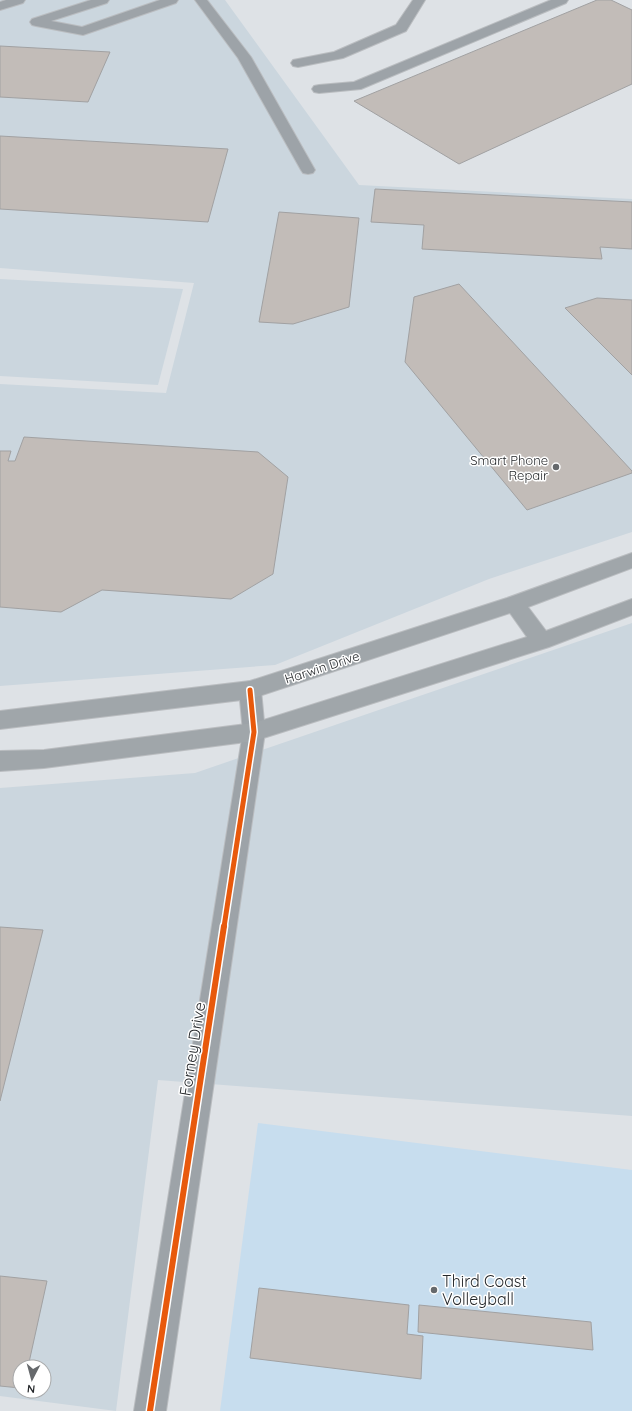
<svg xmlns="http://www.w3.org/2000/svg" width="632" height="1411" font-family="Quicksand,sans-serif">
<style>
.built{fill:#cbd6de;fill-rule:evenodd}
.green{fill:#c7ddee}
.building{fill:#c2bcb8;stroke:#a1a1a2}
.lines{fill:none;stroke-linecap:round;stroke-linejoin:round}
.minor-casing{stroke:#babdc0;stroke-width:2}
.major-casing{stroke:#babdc0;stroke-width:2}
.minor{fill:#9da3a8;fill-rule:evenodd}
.major{fill:#a0a6aa;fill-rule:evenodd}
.cycleway-far1-casing{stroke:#fff;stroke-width:8}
.cycleway-casing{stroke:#fff;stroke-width:9}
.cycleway-far1{stroke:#e8590c;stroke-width:5}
.cycleway{stroke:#e8590c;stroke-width:6}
.poi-dot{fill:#66696c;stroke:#fff;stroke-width:1.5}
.labels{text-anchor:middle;stroke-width:3;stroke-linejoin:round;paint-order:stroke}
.poi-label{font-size:13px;fill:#25282b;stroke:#fff;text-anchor:end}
.street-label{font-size:13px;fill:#25282b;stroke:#fff}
.near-street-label{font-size:16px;fill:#25282b;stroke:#fff}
.near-poi-label{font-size:16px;fill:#25282b;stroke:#fff;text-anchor:start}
</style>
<rect width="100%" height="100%" fill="#dee2e6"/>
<g class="built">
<polygon points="0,0 225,0 359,185 632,199 632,532 489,579 275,665 0,686 0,384 166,393 194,283 0,268"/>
<polygon points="0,279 183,289 158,385 0,376"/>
<path d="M632,623v493l-474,-36 -42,331 -116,-15v-608l195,-15zM20,1367h24v24h-24z"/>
</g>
<polygon class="green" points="258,1123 632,1170 632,1411 220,1411"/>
<g class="building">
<polygon points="597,0 611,0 632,10 632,84 459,164 354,101"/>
<polygon points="0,46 110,52 88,102 0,97"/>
<polygon points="0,136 228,149 208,222 0,209"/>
<polygon points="375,189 632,202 632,249 600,247 602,259 422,249 424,225 371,222"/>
<polygon points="279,212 359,218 349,307 293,324 259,322"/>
<polygon points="459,284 632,471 632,473 527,510 405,362 414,297"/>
<polygon points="597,298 632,300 632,375 565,308"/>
<polygon points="24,437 258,452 288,477 273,574 231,599 102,590 61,612 0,607 0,451 11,451 8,461 15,461"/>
<polygon points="0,927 43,930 0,1101"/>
<polygon points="0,1276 47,1281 28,1367 20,1367 20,1388 0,1386"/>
<polygon points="259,1288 409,1305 407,1334 423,1336 421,1379 250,1358"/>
<polygon points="419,1305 591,1322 593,1350 418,1332"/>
</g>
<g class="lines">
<defs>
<g id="minor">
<polygon points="6,0 25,0 23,3 0,10 0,2"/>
<polygon points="91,0 109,0 107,3 51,21 82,27 160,0 178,0 176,3 83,35 36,26 32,25 30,22 32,19"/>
<polygon points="195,0 207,0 251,57 315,170 313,173 308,174 303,173 301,170 238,58"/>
<polygon points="413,0 425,0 406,31 343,58 298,67 293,66 291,63 293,60 334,52 396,25"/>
<polygon points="551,0 568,0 566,3 361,89 319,93 314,92 312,89 314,86 319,85 354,82"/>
<polygon points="250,681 258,684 261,690 265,732 166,1411 134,1411 243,732 239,690 242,684"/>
</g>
<polygon id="major" points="632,553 632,568 528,607 546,631 632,599 632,615 549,647 254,741 44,768 0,771 0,751 44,750 254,723 527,637 510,613 250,699 0,729 0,711 250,681 507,598"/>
</defs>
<use href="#minor" class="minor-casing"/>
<use href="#major" class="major-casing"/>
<use href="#minor" class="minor"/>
<use href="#major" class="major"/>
<defs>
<polyline id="cycleway-far1" points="224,927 254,732 250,690"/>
<polyline id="cycleway" points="150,1411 224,926"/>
</defs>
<use href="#cycleway-far1" class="cycleway-far1-casing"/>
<use href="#cycleway" class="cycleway-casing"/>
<use href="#cycleway-far1" class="cycleway-far1"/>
<use href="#cycleway" class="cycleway"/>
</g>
<g class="poi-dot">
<circle cx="556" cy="467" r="4"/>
<circle cx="434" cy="1290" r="4"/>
</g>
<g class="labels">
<g class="poi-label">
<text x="548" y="465">Smart Phone<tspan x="548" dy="15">Repair</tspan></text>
</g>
<g class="street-label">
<text transform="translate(322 667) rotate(-18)" y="5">Harwin Drive</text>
</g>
<g class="near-street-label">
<text transform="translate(192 1049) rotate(-81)" y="6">Forney Drive</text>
</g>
<g class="near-poi-label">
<text x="442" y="1287">Third Coast<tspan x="442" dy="18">Volleyball</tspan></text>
</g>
</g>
<g transform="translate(32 1379) rotate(186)"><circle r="19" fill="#ffffff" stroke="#a8a9aa"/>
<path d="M0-3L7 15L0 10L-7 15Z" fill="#66696c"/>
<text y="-6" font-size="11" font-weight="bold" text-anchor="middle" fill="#25282b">N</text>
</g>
</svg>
